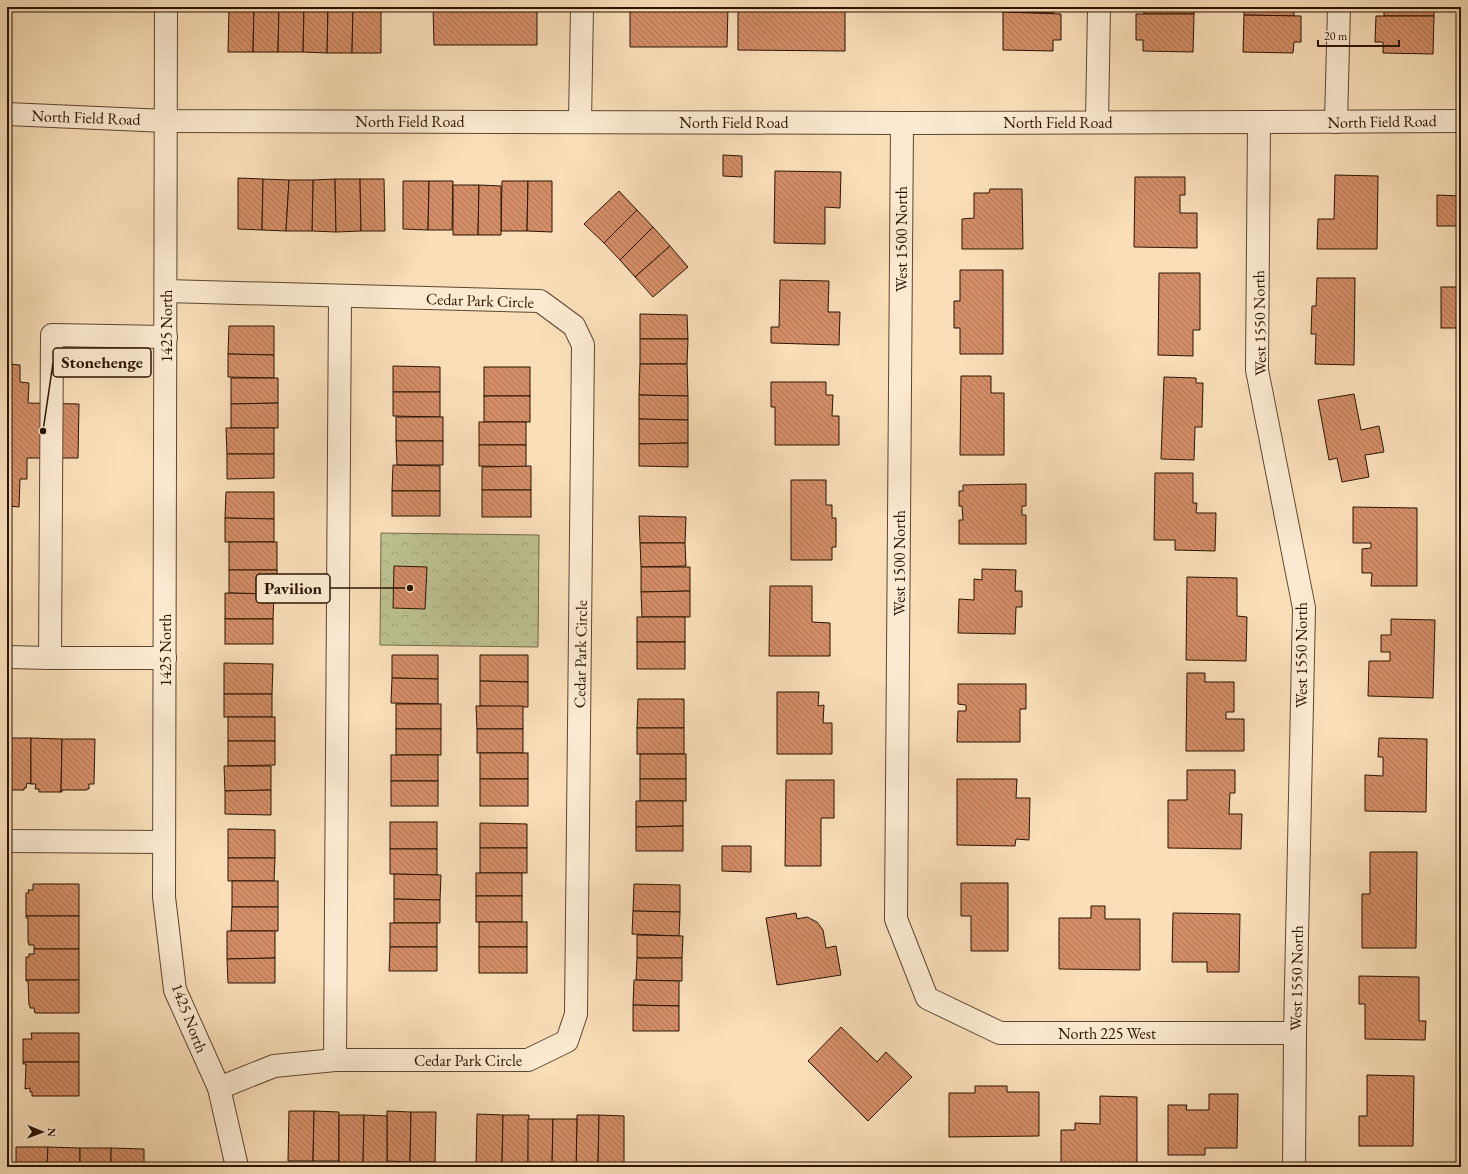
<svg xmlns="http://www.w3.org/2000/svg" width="1468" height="1174" font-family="'EB Garamond',serif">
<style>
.forest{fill:url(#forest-crowns);stroke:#746a48}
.building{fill:url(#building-back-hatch);stroke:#2b1301}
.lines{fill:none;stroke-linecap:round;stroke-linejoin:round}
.minor-casing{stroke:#5e462f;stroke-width:24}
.minor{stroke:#fbead1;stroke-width:22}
.labels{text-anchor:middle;stroke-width:3;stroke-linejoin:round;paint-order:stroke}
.street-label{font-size:16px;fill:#2b1301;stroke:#fbead1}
.leader{fill:none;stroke:#2b1301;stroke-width:1.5}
.callout-dot{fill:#2b1301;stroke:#fbead1;stroke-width:1.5}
.callout{fill:#fbead1;stroke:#2b1301;stroke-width:1.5}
.callout-label{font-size:17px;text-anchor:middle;font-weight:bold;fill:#2b1301}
</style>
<defs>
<pattern id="forest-crowns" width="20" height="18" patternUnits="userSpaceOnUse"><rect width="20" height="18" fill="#bcc18f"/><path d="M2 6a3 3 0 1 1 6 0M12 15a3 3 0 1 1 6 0" fill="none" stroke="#a2a57a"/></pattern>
<pattern id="building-back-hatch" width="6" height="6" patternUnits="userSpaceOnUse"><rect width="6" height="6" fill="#d48e67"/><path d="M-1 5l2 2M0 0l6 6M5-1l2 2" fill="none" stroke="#ac7352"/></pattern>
</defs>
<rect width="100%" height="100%" fill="#f9deb8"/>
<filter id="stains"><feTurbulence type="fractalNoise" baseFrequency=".005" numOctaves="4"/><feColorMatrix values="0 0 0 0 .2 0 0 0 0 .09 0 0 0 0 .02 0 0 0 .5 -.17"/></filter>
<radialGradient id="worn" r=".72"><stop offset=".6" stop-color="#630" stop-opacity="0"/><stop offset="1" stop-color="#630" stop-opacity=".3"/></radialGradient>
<polygon class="forest" points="381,533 539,535 538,647 380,645"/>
<g class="building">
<polygon points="229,7 254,7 253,52 228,52"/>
<polygon points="254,7 279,7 278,52 253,52"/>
<polygon points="279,7 304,7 303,52 278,52"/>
<polygon points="304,7 328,7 327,53 303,52"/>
<polygon points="328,7 353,7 352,53 327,53"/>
<polygon points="353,7 381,7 381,53 352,53"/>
<polygon points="433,7 537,7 537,45 434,45"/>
<polygon points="630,7 728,7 727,47 630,47"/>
<polygon points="738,7 845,7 845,51 738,50"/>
<polygon points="1004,7 1054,7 1054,13 1003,12"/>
<rect x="1144" y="7" width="50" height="7"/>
<polygon points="1244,7 1301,7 1301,8 1294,8 1294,16 1244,15"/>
<polygon points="1377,7 1434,7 1434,16 1384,16 1384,8 1377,8"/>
<polygon points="1003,12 1061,14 1061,40 1053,40 1053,51 1003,50"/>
<polygon points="1136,14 1194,14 1193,52 1143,51 1143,40 1136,40"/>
<polygon points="1244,15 1301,16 1301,42 1294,42 1293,53 1243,52"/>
<polygon points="1376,16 1434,16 1433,54 1383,53 1383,42 1375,42"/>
<polygon points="723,155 742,156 742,177 723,176"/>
<polygon points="775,171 841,172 840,208 825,207 825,244 774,243"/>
<polygon points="1335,175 1378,176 1377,249 1317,249 1318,219 1334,219"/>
<polygon points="1135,177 1185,177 1185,195 1180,195 1180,213 1197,213 1197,248 1134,247"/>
<polygon points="238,178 263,179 262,230 238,229"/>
<polygon points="263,179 289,180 286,231 262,230"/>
<polygon points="335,179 336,232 312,231 313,180"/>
<polygon points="335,179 360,179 361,231 336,232"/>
<polygon points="360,179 384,179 385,231 361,231"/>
<polygon points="289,180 313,180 312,231 286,231"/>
<polygon points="403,181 429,181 428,230 403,229"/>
<polygon points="429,181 453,181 452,230 428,230"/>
<polygon points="502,181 528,181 527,231 501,231"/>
<polygon points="528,181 552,181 552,232 527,231"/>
<polygon points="453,185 479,185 478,235 453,235"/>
<polygon points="479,185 501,186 501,235 478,235"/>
<polygon points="990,189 1022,189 1023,249 962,249 962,219 974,218 974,193 989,193"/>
<polygon points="619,191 637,210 604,243 584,224"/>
<polygon points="1437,195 1461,196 1461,226 1437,226"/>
<polygon points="637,210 653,227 620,260 604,243"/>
<polygon points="653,227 670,246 635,277 620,260"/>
<polygon points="670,246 688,267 653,297 635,277"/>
<polygon points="960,270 1003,270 1003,354 960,354 960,328 954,328 954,301 960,301"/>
<polygon points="1159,273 1200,273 1200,330 1193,330 1193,356 1158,355"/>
<polygon points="1317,278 1355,278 1354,365 1315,364 1316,334 1311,334 1312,306 1316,306"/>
<polygon points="780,280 829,281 828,312 840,312 839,345 771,343 771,327 779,327"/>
<rect x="1441" y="287" width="20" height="41"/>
<polygon points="640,314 687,315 688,339 640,339"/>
<polygon points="229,326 274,326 274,355 228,354"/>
<polygon points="640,339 688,339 687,364 640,364"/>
<polygon points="228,354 274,355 274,378 228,377"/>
<polygon points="7,364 20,365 20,382 29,383 28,403 79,404 78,458 27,458 27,479 20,479 19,507 7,506"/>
<polygon points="640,364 687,364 688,396 639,395"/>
<polygon points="393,366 440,367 440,392 393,392"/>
<rect x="484" y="367" width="46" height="29"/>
<polygon points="961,376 991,376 991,393 1004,393 1004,455 960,455"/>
<polygon points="1164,377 1196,378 1196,383 1203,383 1202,427 1195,427 1194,460 1161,459"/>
<polygon points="231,378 278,378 278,403 231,404"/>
<polygon points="771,382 826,382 826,395 833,395 832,416 839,416 839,445 775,445 775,407 771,407"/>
<polygon points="393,392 440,392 440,417 393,416"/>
<polygon points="1354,394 1361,430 1379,426 1384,452 1365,455 1369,477 1342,482 1337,458 1329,460 1318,400"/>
<polygon points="639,395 688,396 688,420 639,419"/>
<rect x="484" y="396" width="46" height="26"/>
<polygon points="278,403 278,428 231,428 231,404"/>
<rect x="396" y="417" width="47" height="24"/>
<polygon points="639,419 688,420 688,443 639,444"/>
<rect x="479" y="422" width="47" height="23"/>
<polygon points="226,428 274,428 274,454 227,454"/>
<polygon points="396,441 443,441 443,465 397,465"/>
<polygon points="688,443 688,467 639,466 639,444"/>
<polygon points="479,445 526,445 526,467 479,466"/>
<polygon points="227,454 274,454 274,478 227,479"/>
<polygon points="393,465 440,466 440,491 392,491"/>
<polygon points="531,466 531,490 482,490 482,467"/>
<polygon points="1155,473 1193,473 1193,503 1197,503 1196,513 1216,513 1215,551 1175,550 1175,540 1154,540"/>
<polygon points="791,480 826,480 826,505 832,505 832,518 836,518 836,547 832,547 832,560 791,560"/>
<polygon points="1026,484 1026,506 1022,506 1022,515 1026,515 1026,544 959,544 959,520 963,520 962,506 959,506 959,491 963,491 963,485"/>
<rect x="482" y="490" width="49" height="27"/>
<rect x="392" y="491" width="48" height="25"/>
<polygon points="226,492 274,492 274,519 225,518"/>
<polygon points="1353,507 1417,508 1417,586 1371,586 1372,573 1362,573 1362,549 1371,548 1371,543 1353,543"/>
<polygon points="639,516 686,517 685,543 640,543"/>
<polygon points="225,518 274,519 274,542 225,542"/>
<rect x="229" y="542" width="48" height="28"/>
<polygon points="640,543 685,543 686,566 641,567"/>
<polygon points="394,566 427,567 425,609 393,608"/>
<polygon points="641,567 690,567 690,591 641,592"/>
<polygon points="982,569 1016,570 1015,591 1022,591 1022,607 1016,607 1015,634 958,633 959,599 974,600 974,579 982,580"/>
<polygon points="229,570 277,570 277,594 229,593"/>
<polygon points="1187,577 1237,578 1237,616 1247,617 1246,661 1186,660"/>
<polygon points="770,586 812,586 812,622 830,623 830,656 769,656"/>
<polygon points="690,591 690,617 642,617 641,592"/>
<polygon points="225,593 274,594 273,619 225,619"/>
<rect x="637" y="617" width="48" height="25"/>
<rect x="225" y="619" width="48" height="25"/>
<polygon points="1391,619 1435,620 1433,698 1368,696 1369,661 1390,661 1390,652 1381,652 1381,635 1391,635"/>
<rect x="637" y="642" width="48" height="27"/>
<polygon points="392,655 438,655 438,679 392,678"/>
<polygon points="480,655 528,655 528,682 480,681"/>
<polygon points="224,663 273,664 272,694 224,694"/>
<polygon points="1187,673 1205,673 1205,682 1234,682 1234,712 1226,712 1226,719 1244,719 1244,751 1186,751"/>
<polygon points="392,678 438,679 438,704 391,703"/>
<polygon points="480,681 528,682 528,707 480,706"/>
<polygon points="958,684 1026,684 1026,709 1020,709 1020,742 957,742 958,711 966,711 966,705 958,704"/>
<polygon points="777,692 819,692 818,706 824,705 823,723 832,723 832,754 777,754"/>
<rect x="224" y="694" width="48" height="23"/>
<polygon points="638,699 684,699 684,728 637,728"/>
<rect x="396" y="704" width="45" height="25"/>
<polygon points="476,706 523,706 523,729 477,729"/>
<rect x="228" y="717" width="47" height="24"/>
<rect x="637" y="728" width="47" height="26"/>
<rect x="396" y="729" width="45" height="26"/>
<rect x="477" y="729" width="46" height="24"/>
<polygon points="7,738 31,738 31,784 27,783 26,788 24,788 24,790 7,790"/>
<polygon points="31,738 62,739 61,792 39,792 39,789 35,789 36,784 31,784"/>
<polygon points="1379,738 1427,739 1426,812 1365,811 1365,775 1383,776 1383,757 1378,757"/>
<polygon points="62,739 95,739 94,784 89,784 89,789 87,789 87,790 62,790 62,792 61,792"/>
<polygon points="228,741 275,741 275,765 228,766"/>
<rect x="480" y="753" width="48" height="26"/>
<rect x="640" y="754" width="46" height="25"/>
<rect x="391" y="755" width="47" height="26"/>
<polygon points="224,766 271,766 271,790 225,791"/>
<polygon points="1187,770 1235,770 1235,793 1230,793 1229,814 1242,814 1241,849 1168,848 1168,800 1187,800"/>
<rect x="480" y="779" width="48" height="27"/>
<rect x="640" y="779" width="46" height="22"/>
<polygon points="957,779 1017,779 1016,798 1030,798 1029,840 1016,839 1015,846 957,845"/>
<polygon points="786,780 834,780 834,818 821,818 821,866 785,866"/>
<rect x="391" y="781" width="47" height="25"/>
<polygon points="271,790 271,815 225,814 225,791"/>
<polygon points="636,801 683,801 683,826 636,827"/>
<rect x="390" y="822" width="47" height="27"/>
<polygon points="480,823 527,824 527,848 480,848"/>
<polygon points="683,826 683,851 636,851 636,827"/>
<polygon points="228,829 275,830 275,858 228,858"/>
<polygon points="722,846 751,846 751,872 722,871"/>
<rect x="480" y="848" width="47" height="25"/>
<polygon points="390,849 437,849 437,875 390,874"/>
<polygon points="1370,852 1417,852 1416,948 1362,948 1362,894 1370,894"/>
<polygon points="228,858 275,858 274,881 228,881"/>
<rect x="476" y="873" width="46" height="23"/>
<polygon points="394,874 441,875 440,900 394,899"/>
<rect x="232" y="881" width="46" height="26"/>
<polygon points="961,883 1008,883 1008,951 971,951 971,916 961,916"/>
<polygon points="33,884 79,884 79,916 26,916 26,893 29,893 28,890 33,890"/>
<polygon points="634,884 680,885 680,912 633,911"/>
<rect x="476" y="896" width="46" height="26"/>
<polygon points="394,899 440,900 440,923 394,923"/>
<polygon points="1091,906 1105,906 1105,919 1140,919 1140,970 1059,969 1059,918 1091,918"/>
<polygon points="232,907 278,907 278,931 231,931"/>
<polygon points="633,911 680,912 679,936 632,934"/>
<polygon points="796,913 797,919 807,917 817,922 823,930 826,948 836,946 841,975 777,985 766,918"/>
<polygon points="1173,913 1240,914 1239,972 1207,972 1207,962 1172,962"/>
<polygon points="26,916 79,916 79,949 34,949 34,945 29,945 29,943 28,943 28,918 26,918"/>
<rect x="479" y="922" width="48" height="25"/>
<rect x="390" y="923" width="47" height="24"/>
<polygon points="227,931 275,931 275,958 227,959"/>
<polygon points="637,935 683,936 682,958 637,958"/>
<polygon points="390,947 437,947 437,971 389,971"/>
<rect x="479" y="947" width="48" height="26"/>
<polygon points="34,949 79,949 79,980 26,980 26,957 29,957 29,954 34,954"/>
<polygon points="275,958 275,983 228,983 227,959"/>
<polygon points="637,958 682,958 682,981 636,980"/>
<polygon points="1359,976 1419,977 1419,1021 1426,1021 1425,1040 1365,1039 1365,1004 1359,1004"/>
<polygon points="26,980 79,980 79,1013 35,1013 34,1008 30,1008 30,1005 29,1005 28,981 26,981"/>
<polygon points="634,980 679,981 679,1006 633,1005"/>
<polygon points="633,1005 679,1006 679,1031 633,1031"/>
<polygon points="841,1027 877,1062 886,1052 912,1077 868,1121 808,1061"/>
<polygon points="31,1033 79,1033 79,1062 23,1062 23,1039 32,1039"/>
<polygon points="23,1062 79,1062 79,1096 32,1096 32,1092 30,1092 30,1088 25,1089 26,1064 23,1064"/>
<polygon points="1367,1075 1414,1076 1413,1146 1359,1146 1359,1116 1367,1116"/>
<polygon points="975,1086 1007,1086 1007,1092 1039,1092 1039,1136 949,1137 949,1093 975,1093"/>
<polygon points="1209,1094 1238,1094 1237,1148 1205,1148 1205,1155 1168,1155 1168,1105 1187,1105 1186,1110 1209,1110"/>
<polygon points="1100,1096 1137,1097 1137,1166 1072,1167 1072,1165 1061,1165 1061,1130 1075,1130 1075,1123 1100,1124"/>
<polygon points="289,1111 314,1111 313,1161 288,1161"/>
<polygon points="314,1111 339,1112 339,1161 313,1161"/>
<polygon points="387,1111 411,1112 410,1162 387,1161"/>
<polygon points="411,1112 436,1112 435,1162 410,1162"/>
<polygon points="477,1114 503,1115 502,1165 476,1164"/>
<polygon points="339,1115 364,1115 363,1166 339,1166"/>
<polygon points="364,1115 387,1116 387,1166 363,1166"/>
<polygon points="503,1115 529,1115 528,1165 502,1165"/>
<polygon points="577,1115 599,1115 598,1165 576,1165"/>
<polygon points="599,1115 624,1116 624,1165 598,1165"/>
<polygon points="528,1119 553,1119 552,1167 528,1167"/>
<polygon points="553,1119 577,1119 576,1167 552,1167"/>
<polygon points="16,1147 48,1147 47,1167 16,1167"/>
<polygon points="48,1147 80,1148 80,1167 47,1167"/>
<rect x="80" y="1148" width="31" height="19"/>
<polygon points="111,1148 144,1149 144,1167 111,1167"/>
</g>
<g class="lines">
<defs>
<g id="minor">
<polyline points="166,7 164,897 175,990 219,1088 237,1167"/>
<polyline points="7,114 166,121 902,123 1259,122 1461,121"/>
<polyline points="580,122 582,7"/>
<polyline points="1097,122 1099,7"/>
<polyline points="1259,122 1257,370 1304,608 1295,1033 1294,1167"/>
<polyline points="1336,122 1339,7"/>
<polyline points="902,123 896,919 927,998 1000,1033 1295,1033"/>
<polyline points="166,291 540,301 574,326 583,345 576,1014 567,1041 528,1060 335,1060 274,1066 219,1088"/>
<polyline points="7,657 50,658"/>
<polyline points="165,658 50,658 52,335 166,337"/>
<polyline points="7,841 164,842"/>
<polyline points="335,1060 340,296"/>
</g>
</defs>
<use href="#minor" class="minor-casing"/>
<use href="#minor" class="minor"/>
</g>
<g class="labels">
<g class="street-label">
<text transform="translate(86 117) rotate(2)" y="6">North Field Road</text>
<text x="410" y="127">North Field Road</text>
<text transform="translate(1382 121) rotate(-1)" y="6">North Field Road</text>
<text x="734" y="128">North Field Road</text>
<text x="1058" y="128">North Field Road</text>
<text transform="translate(901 239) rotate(-90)" y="6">West 1500 North</text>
<text transform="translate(480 300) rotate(2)" y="6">Cedar Park Circle</text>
<text transform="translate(1259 323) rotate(-91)" y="6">West 1550 North</text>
<text transform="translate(166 326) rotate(-90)" y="6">1425 North</text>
<text transform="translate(899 563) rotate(-90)" y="6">West 1500 North</text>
<text transform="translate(165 650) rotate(-90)" y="6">1425 North</text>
<text transform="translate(580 654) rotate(-89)" y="6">Cedar Park Circle</text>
<text transform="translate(1301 655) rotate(-90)" y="6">West 1550 North</text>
<text transform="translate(1296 978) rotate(-89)" y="6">West 1550 North</text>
<text transform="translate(190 1018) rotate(69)" y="6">1425 North</text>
<text x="1107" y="1039">North 225 West</text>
<text x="468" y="1066">Cedar Park Circle</text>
</g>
</g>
<path class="leader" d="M43 431L53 363M410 588L330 588"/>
<g class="callout-dot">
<circle cx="43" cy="431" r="4"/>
<circle cx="410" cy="588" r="4"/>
</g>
<g class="callout">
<rect x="53" y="348" width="98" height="29" rx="4"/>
<rect x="256" y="574" width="74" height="29" rx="4"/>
</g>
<g class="callout-label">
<text x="102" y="368">Stonehenge</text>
<text x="293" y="594">Pavilion</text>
</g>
<rect width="1468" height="1174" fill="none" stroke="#f9deb8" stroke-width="24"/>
<rect x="8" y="8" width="1452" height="1158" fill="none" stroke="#2b1301" stroke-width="2"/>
<rect x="12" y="12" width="1444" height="1150" fill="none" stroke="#2b1301"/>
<g transform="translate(42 1132) rotate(91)" stroke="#fbead1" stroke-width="3" paint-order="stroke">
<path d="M0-3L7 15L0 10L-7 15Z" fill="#2b1301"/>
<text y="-6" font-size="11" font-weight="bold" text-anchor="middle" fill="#2b1301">N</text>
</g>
<path d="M1318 40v6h81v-6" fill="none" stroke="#2b1301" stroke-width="2"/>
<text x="1324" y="40" font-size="12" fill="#2b1301" stroke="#fbead1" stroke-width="3" paint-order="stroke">20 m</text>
<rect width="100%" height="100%" filter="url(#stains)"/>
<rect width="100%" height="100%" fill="url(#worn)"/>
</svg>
